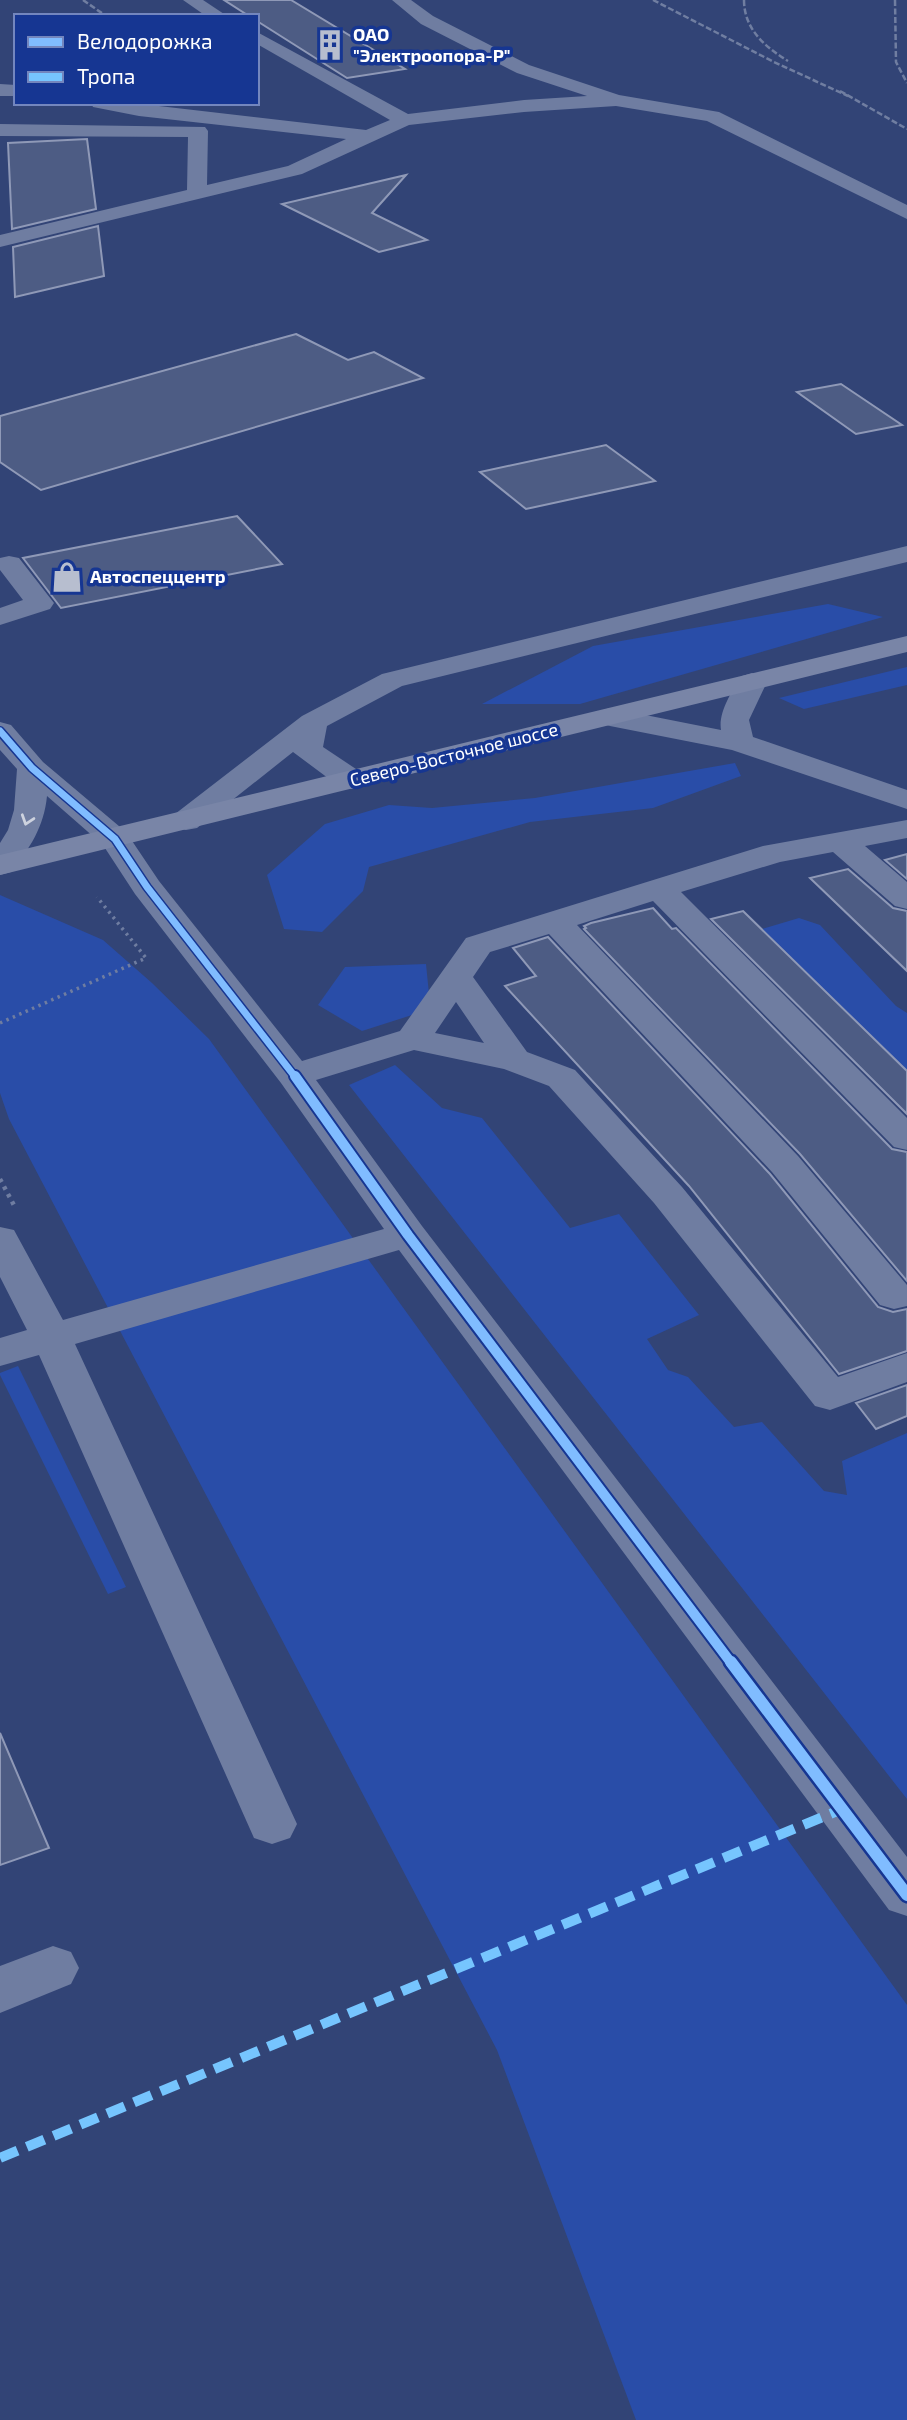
<svg xmlns="http://www.w3.org/2000/svg" width="907" height="2420" font-family="'Exo 2',sans-serif">
<style>
.green{fill:#294da8}
.building{fill:#4d5c84;stroke:#8f99b7;stroke-width:2}
.lines{fill:none;stroke-linecap:round;stroke-linejoin:round}
.path-far1{stroke:#6f7da1;stroke-width:3.5;stroke-dasharray:2.5 4.5;stroke-linecap:butt}
.path{stroke:#6f7da1;stroke-width:4.5;stroke-dasharray:3.5 5;stroke-linecap:butt}
.minor{fill:#6f7da1;fill-rule:evenodd}
.major{fill:#7985a7;fill-rule:evenodd}
.rail{stroke:#707ea1;stroke-width:2.5;stroke-dasharray:6 2.5;stroke-linecap:butt}
.quiet{stroke:#76c5fe;stroke-width:10;stroke-dasharray:19 10;stroke-linecap:butt}
.cycleway-far2-casing{stroke:#163692;stroke-width:10}
.cycleway-far1-casing{stroke:#163692;stroke-width:14}
.cycleway-casing{stroke:#163692;stroke-width:17}
.cycleway-far2{stroke:#80bcff;stroke-width:7}
.cycleway-far1{stroke:#80bcff;stroke-width:10}
.cycleway{stroke:#80bcff;stroke-width:12}
.oneway{stroke:#cdd2de}
.labels{text-anchor:middle;stroke-width:7;stroke-linejoin:round;paint-order:stroke}
.far-poi-label{font-size:18px;font-weight:bold;fill:#fff;stroke:#163692;text-anchor:start}
.far-street-label{font-size:18px;fill:#fff;stroke:#163692}
</style>
<rect width="100%" height="100%" fill="#324476"/>
<g class="green">
<polygon points="828,604 883,617 580,704 482,704 593,646"/>
<polygon points="907,667 907,685 804,709 779,698"/>
<polygon points="735,763 741,776 653,808 530,822 369,867 363,891 322,932 284,929 267,875 325,824 389,805 432,808 535,798"/>
<polygon points="0,895 103,940 152,983 209,1039 907,2005 907,2420 636,2420 497,2050 9,1119 0,1093"/>
<polygon points="799,918 820,925 896,1006 907,1013 907,1071 762,929"/>
<polygon points="426,964 429,994 412,1015 362,1031 318,1005 345,967"/>
<polygon points="395,1065 442,1108 482,1118 570,1228 619,1214 699,1315 647,1339 668,1370 688,1377 734,1427 762,1422 824,1491 847,1495 842,1461 907,1433 907,1799 349,1085"/>
<polygon points="18,1366 126,1587 108,1594 0,1375 0,1373"/>
</g>
<g class="building">
<polygon points="224,0 291,0 405,69 347,78 257,21 257,16 249,16"/>
<polygon points="87,139 96,209 12,229 8,143"/>
<polygon points="406,175 372,213 427,240 379,252 282,204"/>
<polygon points="98,226 104,276 15,297 13,247"/>
<polygon points="296,334 348,360 374,352 423,378 41,490 0,462 0,416"/>
<polygon points="841,384 902,425 856,434 797,392"/>
<polygon points="606,445 655,481 526,509 480,472"/>
<polygon points="237,516 282,564 61,608 23,558"/>
<polygon points="907,854 907,879 885,860"/>
<polygon points="848,869 893,908 907,911 907,971 810,878"/>
<polygon points="653,908 672,929 676,928 892,1149 907,1152 907,1281 800,1154 584,929 586,928 584,926 591,923"/>
<polygon points="743,911 907,1071 907,1114 711,919"/>
<polygon points="548,937 770,1174 878,1307 893,1312 907,1309 907,1351 839,1374 689,1186 505,986 536,976 513,948"/>
<polygon points="907,1385 907,1416 876,1429 856,1403"/>
<polygon points="0,1733 49,1848 0,1865"/>
</g>
<g class="lines">
<polyline class="path-far1" points="0,1023 146,958 97,897"/>
<polyline class="path" points="0,1179 16,1209"/>
<g class="minor">
<polygon points="183,0 203,0 227,16 206,16"/>
<polygon points="392,0 411,0 433,16 529,65 619,95 719,112 907,205 907,219 707,121 616,106 524,112 409,125 302,174 0,247 0,235 187,190 188,137 0,136 0,124 205,127 208,131 207,185 288,166 346,139 139,116 93,107 91,103 133,103 366,130 390,120 257,44 257,32 408,114 524,100 587,96 517,73 421,24"/>
<polygon points="0,84 16,85 16,96 0,96"/>
<polygon points="907,546 907,562 402,686 327,726 323,747 362,773 366,780 362,787 351,789 340,787 293,752 197,828 186,830 175,828 170,821 175,814 302,716 382,674"/>
<polygon points="9,556 19,558 54,603 50,609 0,625 0,608 23,600 0,570 0,558"/>
<path d="M752,673l10,3 5,6 -18,38 4,17 154,53v19l-175,-59 -122,-24 -10,-3 -5,-6 5,-6 10,-3 111,22c-3,-17 11,-40 21,-54z"/>
<path d="M0,722l11,3 32,37 83,70 33,49 143,180 98,-30 66,-93 297,-92 144,-26v18l-42,8 42,36v27l-12,-3 -62,-54 -53,10 -99,30 226,226v32l-13,-3 -241,-246 -76,24 221,231 109,129v21l-13,3 -14,-4 -108,-133 -223,-238 -59,18 -17,25 54,75 48,18 107,117 156,190 69,-24v29l-77,28 -15,-4 -161,-203 -105,-117 -45,-17 -90,-19 -98,30 106,146 485,631v59l-18,-6 -490,-660 -324,94 222,480 -7,14 -18,6 -18,-6 -215,-483 -39,11v-28l27,-8 -27,-53v-50l14,3 49,90 321,-91 -103,-146 -146,-189 -32,-49 -56,-49c-3,31 -17,52 -36,76l-11,3v-32l8,-13 6,-20 3,-41 -17,-19zM456,1002l28,41 -49,-10z"/>
<polygon points="53,1946 71,1952 79,1968 71,1984 0,2013 0,1966"/>
</g>
<polygon class="major" points="907,636 907,652 0,875 0,855"/>
<g class="rail">
<polyline points="83,0 106,16"/>
<polyline points="653,0 774,62 848,96"/>
<path d="M744,0c0,29 21,47 44,61"/>
<polyline points="895,0 896,62 907,83"/>
<polyline points="840,91 907,129"/>
</g>
<polyline class="quiet" points="0,2158 842,1809"/>
<defs>
<polyline id="cycleway-far2" points="0,731 32,768 115,839 147,887 296,1078"/>
<polyline id="cycleway-far1" points="295,1076 408,1235 732,1664"/>
<polyline id="cycleway" points="731,1662 907,1895"/>
</defs>
<use href="#cycleway-far2" class="cycleway-far2-casing"/>
<use href="#cycleway-far1" class="cycleway-far1-casing"/>
<use href="#cycleway" class="cycleway-casing"/>
<use href="#cycleway-far2" class="cycleway-far2"/>
<use href="#cycleway-far1" class="cycleway-far1"/>
<use href="#cycleway" class="cycleway"/>
</g>
<defs><path id="oneway-chevron" d="M-2-3.5L2.5 0L-2 3.5" fill="none" stroke-width="1.6" stroke-linecap="round" stroke-linejoin="round" transform="scale(1.75)"/></defs>
<use class="oneway" href="#oneway-chevron" transform="translate(27 820) rotate(108)"/>
<defs>
<symbol id="building-bare" viewBox="-9 -9 18 18"><path d="M-4-6H4V6H1V3H-1V6H-4ZM-2.5-4.3h1.7v1.8h-1.7ZM.8-4.3h1.7v1.8H.8ZM-2.5-1h1.7V.8h-1.7ZM.8-1h1.7V.8H.8Z" fill="#b7becf" stroke="#163692" stroke-width="2.5" paint-order="stroke"/></symbol>
<symbol id="shop-bare" viewBox="-9 -9 18 18"><path d="M-5-2.5h2.3a2.7 3.5 0 0 1 5.4 0H5L5.5 6h-11ZM-1.5-2.5h3a1.5 2.3 0 0 0-3 0Z" fill="#b7becf" stroke="#163692" stroke-width="2.5" paint-order="stroke"/></symbol>
</defs>
<g fill-rule="evenodd">
<use href="#building-bare" x="308" y="23" width="44" height="44"/>
<use href="#shop-bare" x="45" y="555" width="44" height="44"/>
</g>
<g class="labels">
<g class="far-poi-label">
<text x="353" y="41">ОАО<tspan x="353" dy="21">"Электроопора-Р"</tspan></text>
<text x="90" y="583">Автоспеццентр</text>
</g>
<g class="far-street-label">
<text transform="translate(454 755) rotate(-14)" y="6">Северо-Восточное шоссе</text>
</g>
</g>
<rect x="14" y="14" width="245" height="91" fill="#163692" stroke="#7386be" stroke-width="2"/>
<rect x="28" y="37" width="35" height="10" fill="#80bcff" stroke="#7386be" stroke-width="2"/>
<text x="77" y="49" font-size="21" fill="#ffffff">Велодорожка</text>
<rect x="28" y="72" width="35" height="10" fill="#76c5fe" stroke="#7386be" stroke-width="2"/>
<text x="77" y="84" font-size="21" fill="#ffffff">Тропа</text>
</svg>
